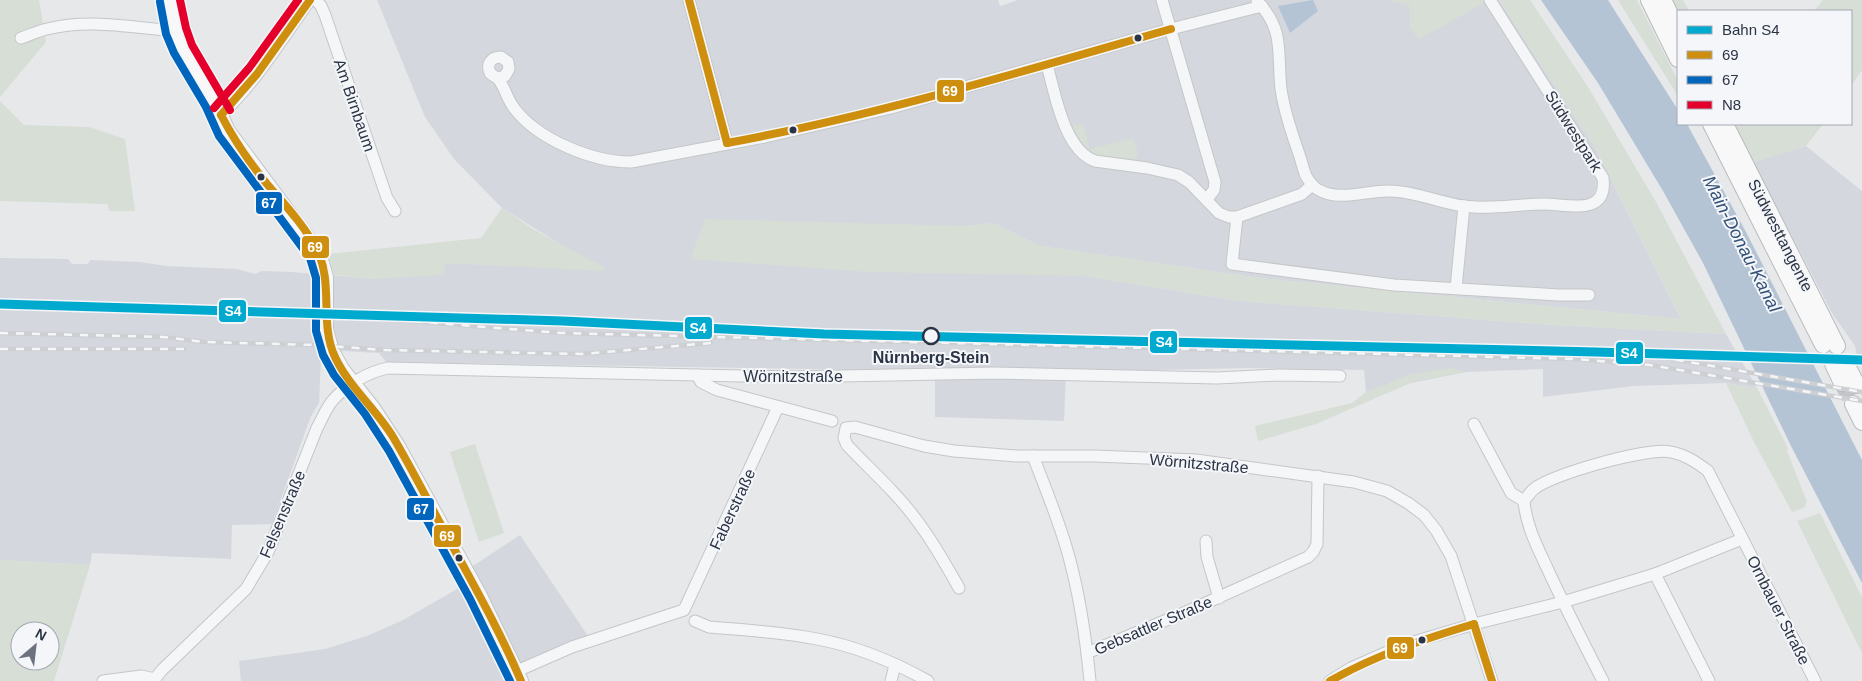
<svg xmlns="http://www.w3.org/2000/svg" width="1862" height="681" font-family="Helvetica,sans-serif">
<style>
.built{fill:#d4d7dd}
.green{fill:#d6ded6;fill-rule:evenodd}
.water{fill:#b4c4d5}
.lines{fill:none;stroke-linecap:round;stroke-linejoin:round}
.highway-tunnel{stroke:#c1c4c9;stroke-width:16;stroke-dasharray:16 8;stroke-linecap:butt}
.minor-casing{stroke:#c4c6c8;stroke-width:13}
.major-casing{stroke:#c2c5c8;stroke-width:16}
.highway-casing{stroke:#b8bbbf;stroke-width:18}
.minor{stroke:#f5f6f7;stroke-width:11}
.major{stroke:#f8f8f8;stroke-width:14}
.highway{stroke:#f8f8f8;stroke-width:16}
.rail-casing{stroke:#cecfd2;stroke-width:4.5}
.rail{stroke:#f4f6f9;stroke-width:2.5;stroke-dasharray:8;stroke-linecap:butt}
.bus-1-casing{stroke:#f4f6f9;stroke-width:11}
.bus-2-casing{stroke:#f4f6f9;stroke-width:11}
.bus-3-casing{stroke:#f4f6f9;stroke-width:11}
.bus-1{stroke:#ce8f0e;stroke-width:8}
.bus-2{stroke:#0065bd;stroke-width:8}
.bus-3{stroke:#e4002b;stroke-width:8}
.rail-1-casing{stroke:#f4f6f9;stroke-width:12}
.rail-1{stroke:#00a9ce;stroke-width:9}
.bus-dot{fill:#2b3445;stroke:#f4f6f9;stroke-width:2}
.stop-dot{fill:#f4f6f9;stroke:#2b3445;stroke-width:2.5}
.labels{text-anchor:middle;stroke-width:4;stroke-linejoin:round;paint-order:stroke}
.street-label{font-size:16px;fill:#2b3445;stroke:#f4f6f9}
.stop-label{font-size:16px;font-weight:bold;fill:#2b3445;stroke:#f4f6f9}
.water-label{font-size:18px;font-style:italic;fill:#34527a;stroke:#f4f6f9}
.line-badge{stroke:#f4f6f9;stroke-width:2}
.badge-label{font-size:14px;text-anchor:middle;font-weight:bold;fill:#fff}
</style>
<rect width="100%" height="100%" fill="#e6e8ea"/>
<g class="built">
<polygon points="377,0 998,0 1000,6 1018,0 1499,0 1596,149 1681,319 1260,278 1040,246 993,223 966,226 1084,276 1240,301 1553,325 1726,334 1757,388 1726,383 1634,386 1543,397 1543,369 1466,372 1366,392 1364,370 1248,368 1066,372 1064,421 935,417 935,371 386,362 379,353 343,351 321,358 319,403 311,416 272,524 232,525 231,559 92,553 90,565 0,560 0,258 68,259 72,264 87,264 91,260 140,262 166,266 237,269 255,274 262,271 291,272 377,279 446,263 514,266 565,247 502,208 454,159 425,117"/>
<polygon points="1806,146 1862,191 1862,366 1859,366 1855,346 1832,313 1753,162"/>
<polygon points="520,535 590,639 506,670 511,681 241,681 239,661 325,649 367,636 403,620 459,588 473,566"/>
</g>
<g class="green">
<polygon points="0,0 39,0 46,42 0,97"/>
<polygon points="1388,0 1485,0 1486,2 1419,39 1410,28 1409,5"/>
<polygon points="1499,0 1530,0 1588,87 1656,202 1726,334 1553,325 1240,301 1084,276 868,272 690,259 705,219 966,226 993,223 1040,246 1260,278 1681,319 1596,149"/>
<polygon points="1618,0 1637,0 1678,81 1678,96"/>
<polygon points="1672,0 1683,0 1689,11 1678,11"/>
<polygon points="1823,0 1862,0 1862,70 1851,86 1851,11 1814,11"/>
<polygon points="0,101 24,125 89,127 125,139 135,211 109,211 108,204 0,201"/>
<path d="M1083,124l7,25 43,-11 5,15 -3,8c-34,-4 -50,2 -64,-35z"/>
<polygon points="1735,124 1823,124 1806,146 1753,162"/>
<polygon points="502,208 533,229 605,268 604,271 446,263 443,275 377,279 334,275 328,254 481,238"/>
<polygon points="1451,368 1466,372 1415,381 1316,424 1258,441 1255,426 1352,403 1366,392 1411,374"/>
<polygon points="1726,383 1757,388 1788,448 1787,451 1807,502 1805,504 1806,507 1792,512 1755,444"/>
<polygon points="475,444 504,533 479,542 450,452"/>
<polygon points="1820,513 1862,597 1862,653 1797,521"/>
<path d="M0,560l90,5 -36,116h-54zM20,631h30v30h-30z"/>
</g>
<g class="water">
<polygon points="1313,0 1318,11 1290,33 1278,6"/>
<polygon points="1541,0 1608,0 1678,110 1678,124 1687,124 1746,232 1862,460 1862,583 1790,444 1703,263 1663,191 1598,83"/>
</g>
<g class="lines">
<polyline class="highway-tunnel" points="1842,383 1853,404"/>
<defs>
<g id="minor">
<polyline points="316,0 321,6 325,15 387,198 395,211"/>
<polyline points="689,0 727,143"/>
<polyline points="1162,0 1215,182 1214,190 1207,199"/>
<path d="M1257,1c28,29 20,51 24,88 3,21 10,42 17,62 3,8 5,18 8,25 3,5 8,12 13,14 20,12 49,0 71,1 25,0 49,12 74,15 26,4 53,-2 80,-2 23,0 64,13 59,-26l-113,-178"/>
<path d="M21,38c9,-3 17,-7 26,-9 43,-11 86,-1 129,2"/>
<path d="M1047,65c8,28 17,85 48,96l52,7 31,7 11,7 30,31 10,4h8l65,-23 10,-9"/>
<path d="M498,78l7,-2 4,-7 -1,-7 -7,-5c-10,0 -15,7 -11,16 3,3 7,4 9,7 6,8 8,19 15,28 23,31 78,54 117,54l134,-25 126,-29 280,-79 91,-23"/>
<path d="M221,115c35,-33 61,-76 89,-115"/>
<polyline points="1237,217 1232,264 1394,285 1559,295 1589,295"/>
<polyline points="1456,288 1464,206"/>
<polyline points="697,375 701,382 717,390 832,421"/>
<polyline points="1474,424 1511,493 1524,501"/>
<path d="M1033,456c13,34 27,67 36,101 11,40 17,82 21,124"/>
<polyline points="1206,541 1207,557 1219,598"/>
<polyline points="1655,574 1709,681"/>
<path d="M959,588c-19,-34 -39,-68 -66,-96 -15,-16 -31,-31 -46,-47l-3,-7 2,-10 9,-1 69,19 30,5 62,5h79l101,4 158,22 33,9 21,12 16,12 12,15 15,26 41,125"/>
<path d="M695,621l14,6c36,3 73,5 108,12 38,7 77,23 111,42"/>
<polyline points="1087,653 1186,612 1308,557 1313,552 1317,544 1318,476"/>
<polyline points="517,671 572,647 684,610 778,407"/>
<polyline points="103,681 141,676 155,679"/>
<path d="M153,681l9,-11 84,-81 22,-37 49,-124c5,-9 9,-20 16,-28 13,-15 35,-28 55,-32l402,9 205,-4 222,5 61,-3 62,1"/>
<polyline points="891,681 895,665"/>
<polyline points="1330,681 1351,668 1403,645 1474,624 1563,602 1655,574 1742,539"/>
<path d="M1603,681c-19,-37 -38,-74 -55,-111 -10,-22 -22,-44 -24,-69 3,-4 6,-9 10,-12 18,-15 114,-42 137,-37 15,3 25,10 37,19l107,210"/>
</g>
<polyline id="major" points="170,0 176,31 183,49 215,102 228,131 319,253 326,277 326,330 332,351 342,369 373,408 398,446 479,594 521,681"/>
<g id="highway">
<polyline points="1649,0 1678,59"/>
<polyline points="1663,0 1678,30"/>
<polyline points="1711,124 1823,345"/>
<polyline points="1725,124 1837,346"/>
<polyline points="1833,364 1842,383"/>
<polyline points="1846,364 1857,385"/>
<polyline points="1853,404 1862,422"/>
</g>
</defs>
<use href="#minor" class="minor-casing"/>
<use href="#major" class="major-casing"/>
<use href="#highway" class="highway-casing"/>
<use href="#minor" class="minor"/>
<use href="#major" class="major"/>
<use href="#highway" class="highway"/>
<defs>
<g id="rail">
<polyline points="334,315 561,333 1575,359 1650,365 1862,401"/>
<polyline points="0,333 164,337 204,342 317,345 383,350 582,354 711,343"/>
<polyline points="0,349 184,349"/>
<polyline points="1596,352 1666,358 1862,392"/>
</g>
</defs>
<use href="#rail" class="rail-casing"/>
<use href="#rail" class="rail"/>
<defs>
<g id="bus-1">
<polyline points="689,0 727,143"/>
<path d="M221,115c13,25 28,47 46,69 18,21 38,42 50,66 17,34 2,73 18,107 14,30 41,52 58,80 19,32 36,66 54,99 26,48 53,95 74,145"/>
<polyline points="221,115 257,74 310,0"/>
<path d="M727,143c151,-28 297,-72 444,-114"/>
<polyline points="1474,624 1492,681"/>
<path d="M1330,681c46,-26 94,-42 144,-57"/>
</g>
<polyline id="bus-2" points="160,2 166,34 174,53 206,107 219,136 310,258 316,278 316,331 323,355 334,375 365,414 389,451 470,599 510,681"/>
<g id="bus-3">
<polyline points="180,0 186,28 192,45 230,110"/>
<polyline points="214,108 249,68 298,0"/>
</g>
</defs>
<use href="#bus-1" class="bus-1-casing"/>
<use href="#bus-2" class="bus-2-casing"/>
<use href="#bus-3" class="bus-3-casing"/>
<use href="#bus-1" class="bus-1"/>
<use href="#bus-2" class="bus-2"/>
<use href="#bus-3" class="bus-3"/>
<defs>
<polyline id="rail-1" points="0,304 563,321 824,334 1596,352 1862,360"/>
</defs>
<use href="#rail-1" class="rail-1-casing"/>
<use href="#rail-1" class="rail-1"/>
</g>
<g class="bus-dot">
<circle cx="1138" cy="38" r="4.5"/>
<circle cx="793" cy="130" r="4.5"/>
<circle cx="261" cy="177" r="4.5"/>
<circle cx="459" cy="558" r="4.5"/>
<circle cx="1422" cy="640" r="4.5"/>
</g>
<circle class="stop-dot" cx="931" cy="336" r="8"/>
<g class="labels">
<g class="street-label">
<text transform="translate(355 105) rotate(71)" y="6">Am Birnbaum</text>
<text transform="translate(1574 131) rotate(58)" y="6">Südwestpark</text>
<text transform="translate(1781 235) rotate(63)" y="6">Südwesttangente</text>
<text x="793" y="382">Wörnitzstraße</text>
<text transform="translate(1199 463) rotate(5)" y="6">Wörnitzstraße</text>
<text transform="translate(732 509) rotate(-65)" y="6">Faberstraße</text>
<text transform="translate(282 514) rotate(-67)" y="6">Felsenstraße</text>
<text transform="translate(1779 610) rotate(63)" y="6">Ornbauer Straße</text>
<text transform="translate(1153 625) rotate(-23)" y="6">Gebsattler Straße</text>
</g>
<g class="stop-label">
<text x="931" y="363">Nürnberg-Stein</text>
</g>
<g class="water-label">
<text transform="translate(1742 244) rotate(63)" y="6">Main-Donau-Kanal</text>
</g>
</g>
<g class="line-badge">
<rect x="936" y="79" width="29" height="24" rx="5" fill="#ce8f0e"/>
<rect x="255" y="191" width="28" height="24" rx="5" fill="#0065bd"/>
<rect x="301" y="235" width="29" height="24" rx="5" fill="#ce8f0e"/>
<rect x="218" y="299" width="29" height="24" rx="5" fill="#00a9ce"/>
<rect x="684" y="316" width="29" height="24" rx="5" fill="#00a9ce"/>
<rect x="1149" y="330" width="29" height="24" rx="5" fill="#00a9ce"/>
<rect x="1615" y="341" width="29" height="24" rx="5" fill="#00a9ce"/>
<rect x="406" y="497" width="29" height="24" rx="5" fill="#0065bd"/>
<rect x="433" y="524" width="29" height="24" rx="5" fill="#ce8f0e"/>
<rect x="1386" y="636" width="29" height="24" rx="5" fill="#ce8f0e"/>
</g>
<g class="badge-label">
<text x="950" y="96">69</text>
<text x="269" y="208">67</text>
<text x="315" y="252">69</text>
<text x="233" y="316">S4</text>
<text x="698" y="333">S4</text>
<text x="1164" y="347">S4</text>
<text x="1629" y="358">S4</text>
<text x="421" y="514">67</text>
<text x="447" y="541">69</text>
<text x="1400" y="653">69</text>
</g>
<rect x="1677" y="10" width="175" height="115" fill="#f4f6f9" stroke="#a4a8b1"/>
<rect x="1687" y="26" width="25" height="8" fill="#00a9ce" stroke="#a4a8b1"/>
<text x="1722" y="35" font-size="15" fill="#2b3445">Bahn S4</text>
<rect x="1687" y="51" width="25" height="8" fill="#ce8f0e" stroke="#a4a8b1"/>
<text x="1722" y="60" font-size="15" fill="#2b3445">69</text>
<rect x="1687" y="76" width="25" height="8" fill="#0065bd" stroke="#a4a8b1"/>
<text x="1722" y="85" font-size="15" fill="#2b3445">67</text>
<rect x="1687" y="101" width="25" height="8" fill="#e4002b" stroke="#a4a8b1"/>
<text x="1722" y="110" font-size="15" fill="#2b3445">N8</text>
<g transform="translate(35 646) rotate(28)"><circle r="24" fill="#f4f6f9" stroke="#a4a8b1"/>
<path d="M0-4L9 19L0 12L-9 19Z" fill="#6c737f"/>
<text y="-8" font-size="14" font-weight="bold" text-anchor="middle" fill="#2b3445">N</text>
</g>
</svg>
